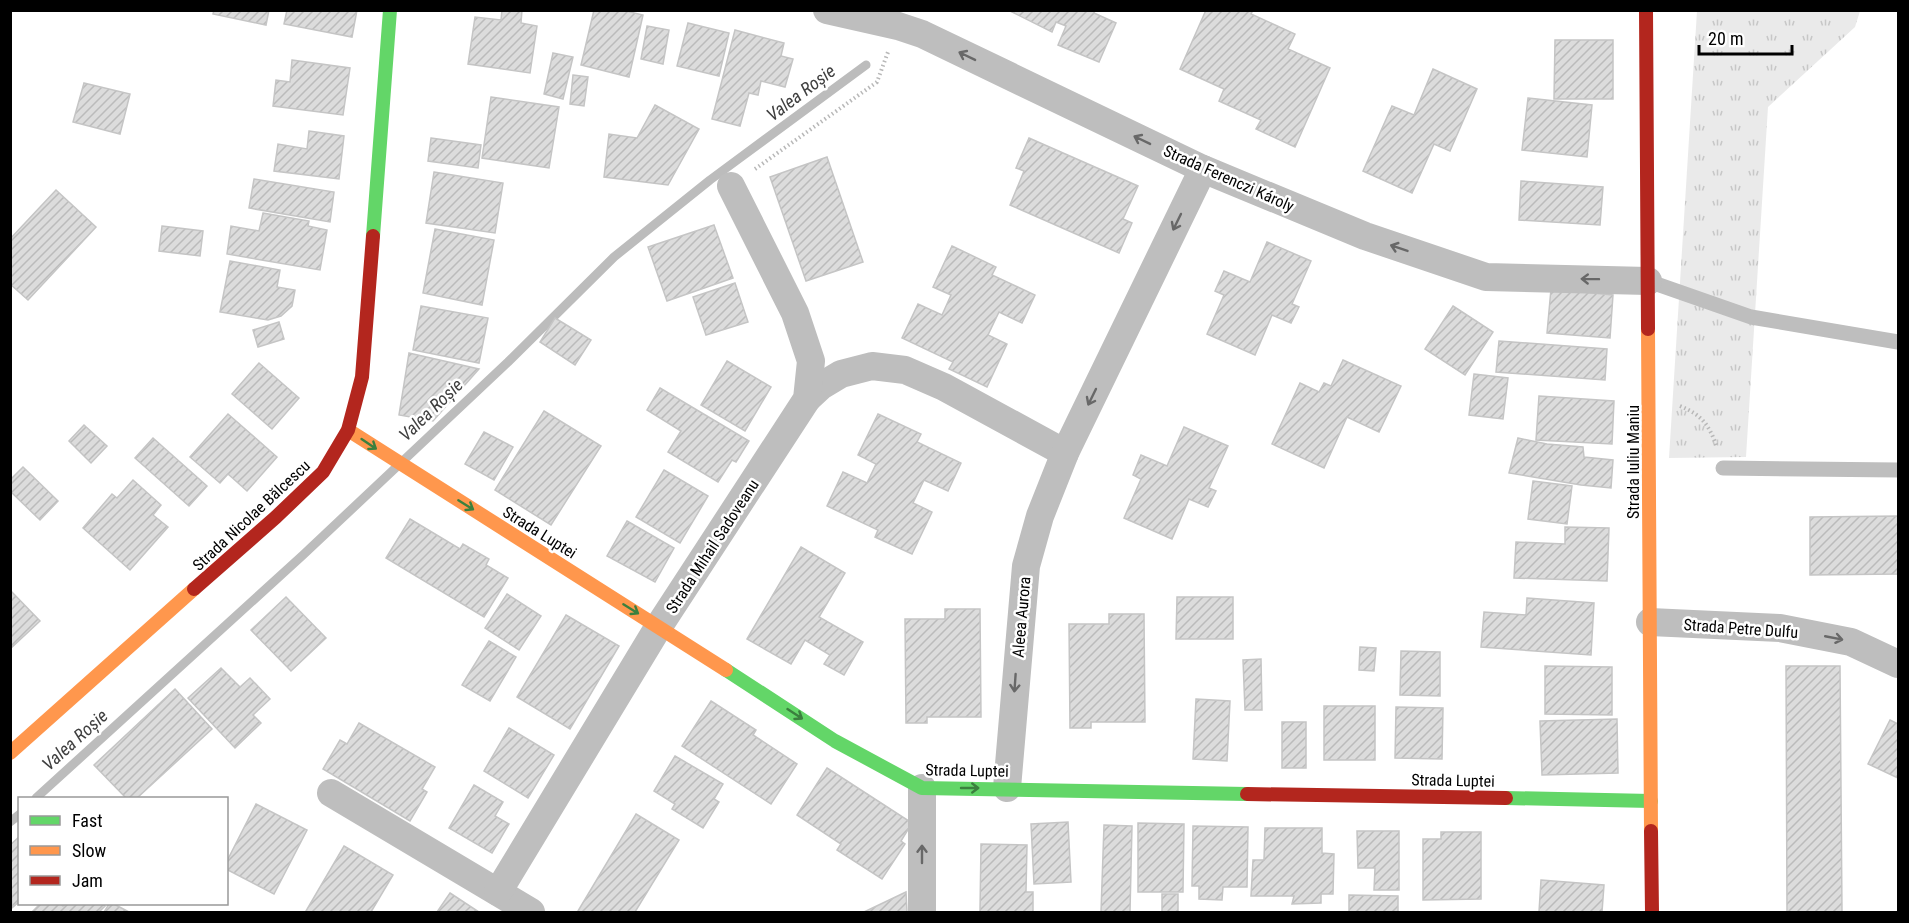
<svg xmlns="http://www.w3.org/2000/svg" width="1909" height="923" font-family="'Roboto Condensed',sans-serif">
<style>
.grass{fill:url(#grass-tufts)}
.lines{fill:none;stroke-linecap:round;stroke-linejoin:round}
.stream{stroke:#bcbcbc;stroke-width:9}
.building{fill:url(#building-hatch);stroke:#c5c5c5;stroke-width:1.5}
.path{stroke:#b8b8b8;stroke-width:4;stroke-dasharray:1.5 3;stroke-linecap:butt}
.lane{stroke:#bebebe;stroke-width:15}
.street{stroke:#bebebe;stroke-width:28}
.fast{stroke:#63d668;stroke-width:14}
.slow{stroke:#ff974d;stroke-width:14}
.jam{stroke:#b3261e;stroke-width:14}
.oneway{stroke:#686868}
.oneway2{stroke:#3b803e}
.labels{text-anchor:middle;stroke-width:5;stroke-linejoin:round;paint-order:stroke}
.street-label{font-size:16px;fill:#000;stroke:#fff}
.water-label{font-size:18px;font-style:italic;fill:#404040;stroke:#fff}
</style>
<defs>
<pattern id="grass-tufts" width="24" height="20" patternUnits="userSpaceOnUse" patternTransform="scale(1.5)"><rect width="24" height="20" fill="#eaeaea"/><path d="M3 7l-1-3M5 7V3M7 7l1-3M15 17l-1-3M17 17v-4M19 17l1-3" fill="none" stroke="#c7c7c7"/></pattern>
<pattern id="building-hatch" width="6" height="6" patternUnits="userSpaceOnUse" patternTransform="scale(1.5)"><rect width="6" height="6" fill="#dcdcdc"/><path d="M-1 1l2-2M0 6l6-6M5 7l2-2" fill="none" stroke="#bbb"/></pattern>
</defs>
<rect width="100%" height="100%" fill="#fff"/>
<polygon class="grass" points="1697,11 1860,11 1855,27 1768,107 1746,457 1669,458"/>
<g class="lines">
<g class="stream">
<polyline points="36,798 303,555 508,362 614,257 710,180 866,65"/>
<polyline points="10,822 20,814"/>
</g>
</g>
<g class="building">
<polygon points="214,10 269,10 266,25 213,14"/>
<polygon points="287,10 357,10 352,37 284,24"/>
<polygon points="502,10 522,10 521,23 537,26 530,73 468,64 475,17 501,20"/>
<polygon points="594,10 622,10 643,15 629,77 581,65"/>
<polygon points="1008,10 1095,10 1094,13 1116,23 1099,62 1058,45 1066,26 1056,22 1052,32"/>
<polygon points="1206,10 1253,10 1251,14 1295,34 1288,49 1330,68 1295,147 1256,129 1261,120 1219,101 1224,89 1180,69"/>
<polygon points="688,23 729,33 719,76 677,66"/>
<polygon points="647,26 669,30 663,64 641,59"/>
<polygon points="735,30 784,43 781,56 793,59 785,87 761,81 758,95 749,93 740,126 712,119"/>
<polygon points="1555,40 1613,40 1613,99 1554,99"/>
<polygon points="553,53 573,57 563,99 544,94"/>
<polygon points="292,60 350,68 343,115 273,106 276,80 290,82"/>
<polygon points="1433,69 1477,89 1450,151 1434,144 1412,193 1363,171 1392,106 1414,115"/>
<polygon points="573,75 588,77 584,106 570,104"/>
<polygon points="84,83 130,94 120,134 73,122"/>
<polygon points="491,97 559,107 549,168 482,158"/>
<polygon points="1528,98 1592,105 1587,157 1522,150"/>
<polygon points="655,105 699,129 668,185 604,177 609,134 637,138"/>
<polygon points="309,131 344,136 339,179 274,171 278,144 307,149"/>
<polygon points="431,138 481,145 478,168 428,161"/>
<polygon points="1029,138 1138,186 1123,219 1132,223 1119,253 1010,205 1024,171 1016,168"/>
<polygon points="827,157 863,262 806,281 770,177"/>
<polygon points="434,172 503,183 495,233 426,223"/>
<polygon points="254,179 334,192 330,222 249,208"/>
<polygon points="1521,181 1603,187 1600,225 1519,220"/>
<polygon points="56,190 96,227 28,300 10,284 10,239"/>
<polygon points="263,213 309,221 308,226 327,230 320,270 227,254 231,226 259,231"/>
<polygon points="714,225 733,278 667,301 648,247"/>
<polygon points="162,226 203,231 200,256 159,251"/>
<polygon points="435,229 494,240 482,305 423,293"/>
<polygon points="1267,242 1311,261 1292,304 1299,307 1291,323 1272,315 1255,355 1207,334 1224,295 1215,291 1224,271 1250,282"/>
<polygon points="952,246 996,267 992,275 1035,295 1022,323 999,312 988,335 1007,344 987,387 949,369 953,362 902,338 918,304 942,315 951,295 933,287"/>
<polygon points="230,261 280,270 277,287 295,290 292,306 281,316 268,320 220,312"/>
<polygon points="735,283 748,322 706,335 693,297"/>
<polygon points="1551,289 1613,295 1610,338 1547,333"/>
<polygon points="421,306 488,318 479,363 413,350"/>
<polygon points="1453,306 1493,332 1465,375 1425,349"/>
<polygon points="555,318 591,340 575,365 540,342"/>
<polygon points="279,322 284,339 258,347 253,330"/>
<polygon points="1499,341 1607,349 1605,380 1496,372"/>
<polygon points="409,353 479,369 433,421 399,415"/>
<polygon points="1343,360 1401,386 1379,432 1347,417 1324,468 1272,444 1300,383 1319,392 1324,383 1331,386"/>
<polygon points="727,361 771,387 745,431 701,405"/>
<polygon points="259,363 299,398 272,429 232,394"/>
<polygon points="1474,374 1508,378 1503,419 1469,415"/>
<polygon points="660,388 749,441 736,462 732,460 718,482 668,452 681,431 647,410"/>
<polygon points="1539,396 1614,401 1612,444 1536,440"/>
<polygon points="544,411 601,446 551,525 495,490"/>
<polygon points="228,414 277,457 247,491 228,474 220,483 190,457"/>
<polygon points="878,414 921,434 917,442 961,463 948,491 924,480 913,503 932,512 912,554 875,537 878,530 827,506 843,472 867,483 876,464 858,455"/>
<polygon points="84,425 107,446 91,463 69,441"/>
<polygon points="1184,427 1228,446 1209,488 1216,491 1208,507 1189,499 1172,539 1124,518 1141,479 1133,475 1141,455 1167,466"/>
<polygon points="484,432 513,447 494,480 465,464"/>
<polygon points="153,438 207,486 189,506 135,458"/>
<polygon points="1518,438 1547,444 1583,447 1584,457 1613,460 1611,488 1581,485 1509,473"/>
<polygon points="23,467 58,501 40,520 10,491 10,480"/>
<polygon points="664,470 708,496 680,543 636,517"/>
<polygon points="133,480 161,505 153,515 168,527 130,570 83,528 112,494 117,498"/>
<polygon points="1533,481 1572,486 1567,524 1528,519"/>
<polygon points="1898,516 1898,574 1810,575 1810,517"/>
<polygon points="410,519 460,549 463,544 489,559 486,565 508,578 484,617 386,558"/>
<polygon points="627,521 674,548 655,582 607,556"/>
<polygon points="1565,527 1609,528 1607,581 1514,578 1516,542 1565,544"/>
<polygon points="801,547 845,573 819,617 863,642 844,675 824,664 830,655 805,640 791,664 747,639"/>
<polygon points="10,590 40,621 10,649"/>
<polygon points="507,594 541,616 519,650 485,628"/>
<polygon points="286,597 326,638 291,671 251,630"/>
<polygon points="1177,597 1233,597 1233,639 1176,639"/>
<polygon points="1527,598 1594,603 1591,655 1481,647 1484,612 1526,615"/>
<polygon points="945,609 980,609 981,717 927,717 927,723 906,723 905,619 945,619"/>
<polygon points="1109,614 1144,614 1145,722 1091,722 1091,728 1070,728 1069,624 1109,624"/>
<polygon points="566,615 619,646 570,729 517,697"/>
<polygon points="489,641 516,657 490,701 462,685"/>
<polygon points="1360,647 1376,648 1374,671 1359,670"/>
<polygon points="1401,651 1440,652 1440,696 1400,695"/>
<polygon points="1261,659 1262,710 1245,710 1243,660"/>
<polygon points="1545,666 1612,667 1612,715 1545,714"/>
<polygon points="1786,666 1840,666 1842,912 1787,912"/>
<polygon points="221,668 240,687 250,678 270,699 253,715 261,723 235,748 188,698"/>
<polygon points="175,689 212,729 137,798 126,798 94,765"/>
<polygon points="1196,699 1230,701 1227,761 1193,759"/>
<polygon points="711,701 756,730 753,735 797,764 771,804 682,746"/>
<rect x="1324" y="706" width="51" height="54"/>
<polygon points="1396,707 1443,708 1442,759 1395,758"/>
<polygon points="1617,719 1618,773 1542,775 1540,721"/>
<polygon points="1890,720 1898,724 1898,778 1868,764"/>
<rect x="1282" y="722" width="24" height="46"/>
<polygon points="359,723 435,767 422,789 427,792 410,821 323,769 340,740 347,744"/>
<polygon points="509,728 554,755 528,798 484,771"/>
<polygon points="675,756 723,784 714,799 719,802 703,828 672,809 675,804 654,791"/>
<polygon points="827,768 912,823 901,841 905,844 882,879 837,850 841,844 797,815"/>
<polygon points="474,785 503,802 495,816 509,824 492,853 449,828"/>
<polygon points="256,804 307,830 274,894 226,869 226,863"/>
<polygon points="636,814 679,840 635,912 580,912 578,911"/>
<polygon points="1068,822 1071,882 1034,884 1031,824"/>
<polygon points="1138,823 1184,824 1183,892 1138,892"/>
<polygon points="1104,825 1132,826 1130,912 1101,912"/>
<polygon points="1193,826 1248,827 1247,887 1223,887 1222,900 1199,899 1199,886 1192,886"/>
<polygon points="1265,828 1322,828 1322,853 1334,854 1333,894 1321,894 1321,903 1292,904 1294,896 1251,896 1253,860 1264,860"/>
<polygon points="1357,831 1399,831 1399,890 1374,890 1375,868 1358,868"/>
<polygon points="1441,832 1481,832 1481,899 1423,900 1423,839 1441,839"/>
<polygon points="19,837 20,901 12,908 10,845"/>
<polygon points="981,844 1027,845 1026,892 1033,892 1033,912 980,912"/>
<polygon points="344,846 393,875 371,912 308,912 306,911"/>
<polygon points="1541,880 1604,885 1602,912 1539,912"/>
<polygon points="906,892 907,912 864,912"/>
<polygon points="450,893 479,912 437,912"/>
<rect x="1162" y="894" width="16" height="18"/>
<polygon points="1349,895 1398,896 1398,912 1349,912"/>
<polygon points="40,904 60,904 63,906 65,904 102,904 105,906 99,912 32,912"/>
<polygon points="109,904 114,904 129,912 104,912"/>
</g>
<g class="lines">
<g class="path">
<polyline points="755,169 877,82 888,52"/>
<path d="M1680,406c22,9 29,19 37,41"/>
</g>
<g class="lane">
<polyline points="1648,281 1751,317 1898,342"/>
<polyline points="1723,468 1898,470"/>
</g>
<g class="street">
<polyline points="827,10 898,26 922,34 1203,169 1365,236 1486,277 1648,281"/>
<polyline points="807,399 821,386 841,374 872,366 905,370 944,387 1065,453"/>
<polyline points="1650,622 1780,628 1851,642 1898,664"/>
<polyline points="1007,788 1026,566 1040,516 1065,453 1203,169"/>
<polyline points="331,793 531,912"/>
<polyline points="498,892 659,626 807,399 811,361 795,313 731,186"/>
<polyline points="922,912 922,788"/>
</g>
<g class="fast">
<polyline points="373,236 390,10"/>
<polyline points="726,670 835,741 922,788 1247,794"/>
<polyline points="1506,798 1651,801"/>
</g>
<g class="slow">
<polyline points="1648,329 1651,831"/>
<polyline points="348,430 726,670"/>
<polyline points="10,753 194,589"/>
</g>
<g class="jam">
<polyline points="1646,10 1648,329"/>
<polyline points="194,589 276,517 323,472 348,430 362,377 373,236"/>
<polyline points="1247,794 1506,798"/>
<polyline points="1651,831 1652,912"/>
</g>
</g>
<defs><path id="oneway-shaft" d="M-6 0H5M1.5-3L5.5 0L1.5 3" fill="none" stroke-width="1.6" stroke-linecap="round" stroke-linejoin="round" transform="scale(1.5)"/></defs>
<g class="oneway">
<use href="#oneway-shaft" transform="translate(967 56) rotate(-154)"/>
<use href="#oneway-shaft" transform="translate(1142 140) rotate(-154)"/>
<use href="#oneway-shaft" transform="translate(1177 222) rotate(116)"/>
<use href="#oneway-shaft" transform="translate(1399 248) rotate(-161)"/>
<use href="#oneway-shaft" transform="translate(1590 279) rotate(-179)"/>
<use href="#oneway-shaft" transform="translate(1092 397) rotate(116)"/>
<use href="#oneway-shaft" transform="translate(1834 638) rotate(11)"/>
<use href="#oneway-shaft" transform="translate(1015 683) rotate(94)"/>
<use href="#oneway-shaft" transform="translate(922 854) rotate(-90)"/>
</g>
<g class="oneway2">
<use href="#oneway-shaft" transform="translate(369 444) rotate(34)"/>
<use href="#oneway-shaft" transform="translate(466 505) rotate(32)"/>
<use href="#oneway-shaft" transform="translate(631 609) rotate(32)"/>
<use href="#oneway-shaft" transform="translate(795 714) rotate(33)"/>
<use href="#oneway-shaft" transform="translate(970 788)"/>
</g>
<g class="labels">
<g class="street-label">
<text transform="translate(1229 178) rotate(24)" y="6">Strada Ferenczi Károly</text>
<text transform="translate(1633 462) rotate(-90)" y="6">Strada Iuliu Maniu</text>
<text transform="translate(251 515) rotate(-43)" y="6">Strada Nicolae Bălcescu</text>
<text transform="translate(540 532) rotate(32)" y="6">Strada Luptei</text>
<text transform="translate(712 546) rotate(-57)" y="6">Strada Mihail Sadoveanu</text>
<text transform="translate(1021 617) rotate(-85)" y="6">Aleea Aurora</text>
<text transform="translate(1741 628) rotate(4)" y="6">Strada Petre Dulfu</text>
<text transform="translate(967 770) rotate(1)" y="6">Strada Luptei</text>
<text transform="translate(1453 780) rotate(1)" y="6">Strada Luptei</text>
</g>
<g class="water-label">
<text transform="translate(801 93) rotate(-37)" y="6">Valea Roșie</text>
<text transform="translate(431 410) rotate(-44)" y="6">Valea Roșie</text>
<text transform="translate(75 740) rotate(-42)" y="6">Valea Roșie</text>
</g>
</g>
<rect width="1909" height="923" fill="none" stroke="#000000" stroke-width="24"/>
<rect x="18" y="797" width="210" height="108" fill="#ffffff" stroke="#999999" stroke-width="1.5"/>
<rect x="30" y="816" width="30" height="9" fill="#63d668" stroke="#999999" stroke-width="1.5"/>
<text x="72" y="827" font-size="18" fill="#000000">Fast</text>
<rect x="30" y="846" width="30" height="9" fill="#ff974d" stroke="#999999" stroke-width="1.5"/>
<text x="72" y="857" font-size="18" fill="#000000">Slow</text>
<rect x="30" y="876" width="30" height="9" fill="#b3261e" stroke="#999999" stroke-width="1.5"/>
<text x="72" y="887" font-size="18" fill="#000000">Jam</text>
<path d="M1699 45v9h93v-9" fill="none" stroke="#000000" stroke-width="3"/>
<text x="1708" y="45" font-size="18" fill="#000000" stroke="#ffffff" stroke-width="4.5" paint-order="stroke">20 m</text>
</svg>
